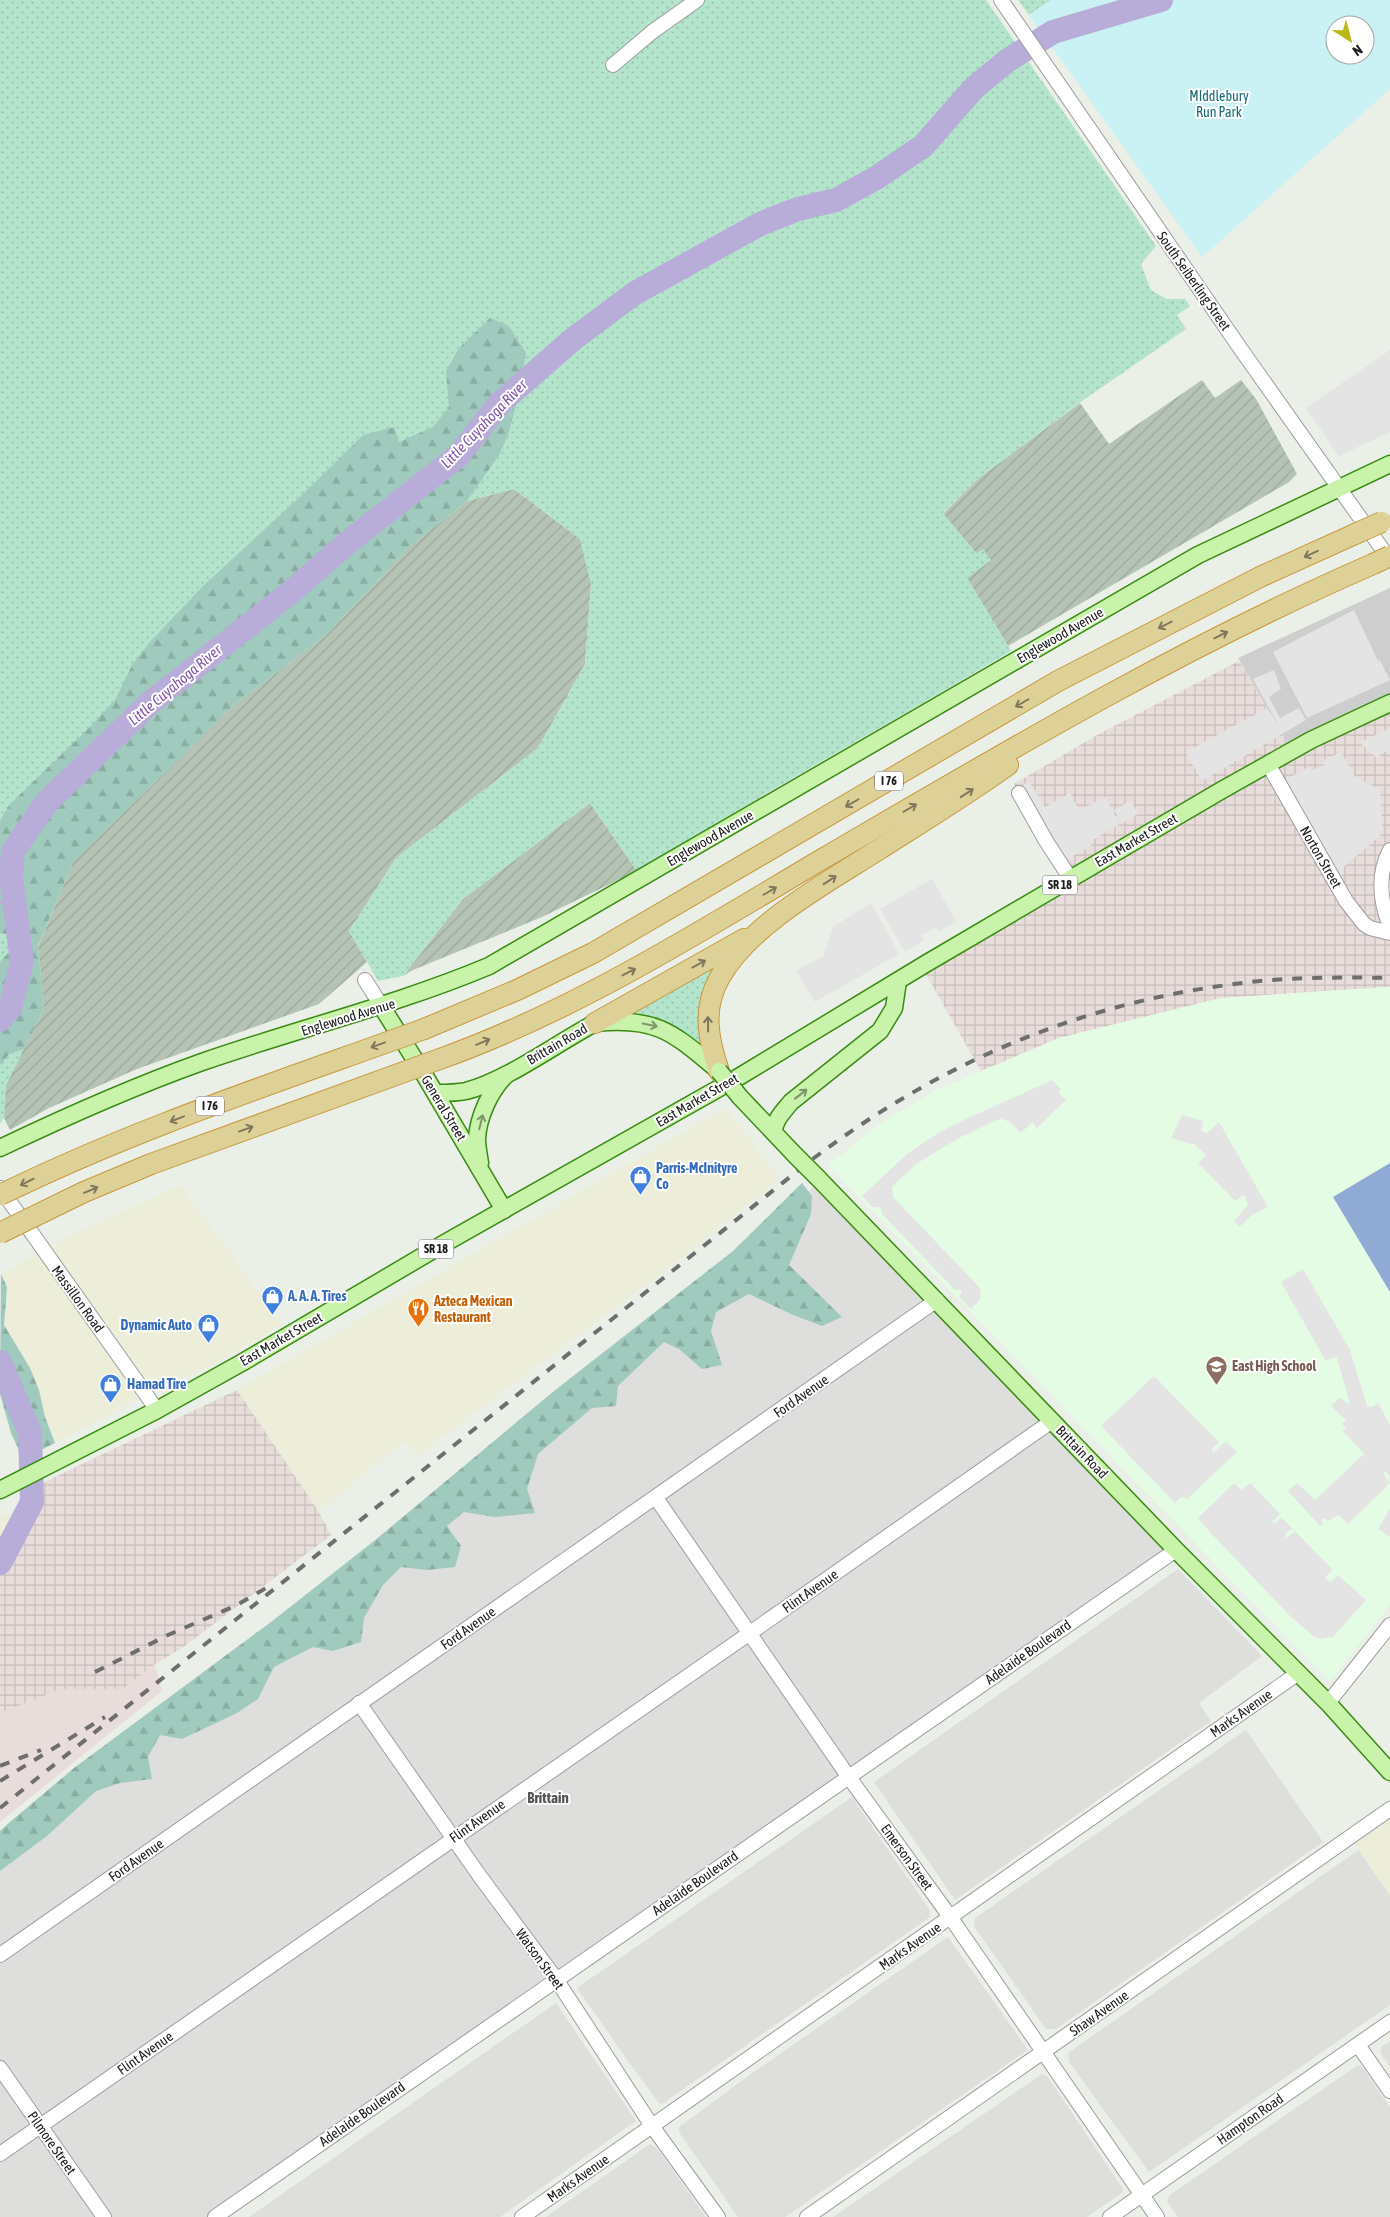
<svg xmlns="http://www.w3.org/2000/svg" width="1390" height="2217" font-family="'Asap Condensed',sans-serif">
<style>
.residential{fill:#dededd}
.commercial{fill:#edeed9}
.industrial{fill:url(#industrial-grid)}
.education{fill:#e4fce4}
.religious{fill:#cecece}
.railway{fill:#e8ddda}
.construction{fill:url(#construction-furrows)}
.grass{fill:url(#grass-dots)}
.forest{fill:url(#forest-firs)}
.park{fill:#caf1f4;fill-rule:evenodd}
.pitch{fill:#8faad5}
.parking{fill:#e4e4e4}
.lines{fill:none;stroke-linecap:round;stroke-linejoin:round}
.stream{stroke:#b7add8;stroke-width:4}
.river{stroke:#b7add8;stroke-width:24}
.minor-casing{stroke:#9d9d9d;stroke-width:16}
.major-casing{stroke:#3a8b11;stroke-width:19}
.highway-casing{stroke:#c8973a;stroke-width:22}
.minor{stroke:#fff;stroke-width:14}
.major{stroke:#c9f2aa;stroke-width:16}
.highway{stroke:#ded198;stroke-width:20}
.rail{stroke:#6e6e6e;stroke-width:4;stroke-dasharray:10 10;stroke-linecap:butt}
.major-bridge-casing{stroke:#3a8b11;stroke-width:19;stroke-linecap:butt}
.highway-bridge-casing{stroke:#c8973a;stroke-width:22;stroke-linecap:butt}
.major-bridge{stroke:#c9f2aa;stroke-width:16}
.highway-bridge{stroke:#ded198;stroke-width:20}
.oneway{stroke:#7f785c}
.oneway2{stroke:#7d946c}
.labels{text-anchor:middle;stroke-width:4;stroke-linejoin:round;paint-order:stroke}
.shield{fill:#fff;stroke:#636363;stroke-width:1}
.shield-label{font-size:12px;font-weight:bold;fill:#202020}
.park-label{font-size:14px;fill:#186c74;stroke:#fff}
.street-label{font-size:14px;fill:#202020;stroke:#fff}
.shop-label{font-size:14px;font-weight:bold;fill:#366cbe;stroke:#fff;text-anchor:start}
.food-label{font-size:14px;font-weight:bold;fill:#c56008;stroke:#fff;text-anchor:start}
.education-label{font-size:14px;font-weight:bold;fill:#785e54;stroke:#fff;text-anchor:start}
.water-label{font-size:15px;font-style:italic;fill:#7e56a6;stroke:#fff}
.neighbourhood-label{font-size:15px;font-weight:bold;fill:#535353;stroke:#fff}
</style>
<defs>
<pattern id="industrial-grid" width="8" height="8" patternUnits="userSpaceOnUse" patternTransform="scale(1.25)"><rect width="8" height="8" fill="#e8ddda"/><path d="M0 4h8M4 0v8" fill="none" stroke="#c7bdbb"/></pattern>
<pattern id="construction-furrows" width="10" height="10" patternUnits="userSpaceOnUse" patternTransform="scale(1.25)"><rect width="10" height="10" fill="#b4c3b4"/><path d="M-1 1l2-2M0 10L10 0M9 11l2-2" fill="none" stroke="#9aa79a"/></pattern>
<pattern id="grass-dots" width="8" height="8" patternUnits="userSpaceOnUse" patternTransform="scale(1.25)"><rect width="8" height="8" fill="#b4e4cc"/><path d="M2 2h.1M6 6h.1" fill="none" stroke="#9ac3af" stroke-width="1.8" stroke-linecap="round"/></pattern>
<pattern id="forest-firs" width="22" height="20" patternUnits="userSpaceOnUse" patternTransform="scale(1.25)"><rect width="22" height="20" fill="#a1cabe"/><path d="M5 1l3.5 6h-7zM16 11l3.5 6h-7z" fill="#8aada3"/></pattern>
</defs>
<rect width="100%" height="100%" fill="#eaefe8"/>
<g class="residential">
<polygon points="818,1178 1176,1550 215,2217 0,2217 0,1854 796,1211"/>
<polygon points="1178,1569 1262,1656 1199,1703 1211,1721 955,1900 874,1782"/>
<polygon points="1246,1730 1323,1842 1056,2029 1046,2029 974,1926 975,1918"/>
<polygon points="852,1797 929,1909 930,1917 662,2104 658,2102 628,2061 577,1988"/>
<polygon points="1360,1849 1390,1896 1390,2005 1149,2172 1069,2062 1068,2053"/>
<polygon points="948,1937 1028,2050 785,2217 738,2217 679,2132 679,2127 754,2072"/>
<polygon points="556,2003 636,2121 500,2217 249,2217"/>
<polygon points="1390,2041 1390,2067 1380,2052 1382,2046"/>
<polygon points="1358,2065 1362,2067 1390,2107 1390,2217 1178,2217 1167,2201 1170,2195"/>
<polygon points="1042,2074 1047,2076 1060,2095 1123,2189 1123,2192 1087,2217 833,2217"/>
<polygon points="650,2144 657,2148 706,2217 546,2217"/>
</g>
<g class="commercial">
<polygon points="725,1108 777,1175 778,1179 666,1270 417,1456 404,1441 319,1512 237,1390"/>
<polygon points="180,1185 282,1324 208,1368 158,1388 55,1443 45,1417 39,1390 30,1368 4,1325 7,1287 1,1274 70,1236"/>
<polygon points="32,1502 0,1563 0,1517"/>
<polygon points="1390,1817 1390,1896 1353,1842"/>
</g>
<g class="industrial">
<polygon points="1239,661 1290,748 1073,873 1014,784 1097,735"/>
<polygon points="1390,707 1390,845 1382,861 1388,930 1372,926 1358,912 1272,765"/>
<polygon points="1267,770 1345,906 1390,937 1390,987 1221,998 1059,1038 981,1071 923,969"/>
<polygon points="237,1390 319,1512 331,1535 182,1648 155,1664 123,1689 61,1689 0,1715 0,1563 32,1502 32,1488"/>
</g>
<polygon class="education" points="1390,987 1390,1605 1330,1682 828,1165 877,1126 932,1092 1059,1038 1221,998"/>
<polygon class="religious" points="1390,588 1390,698 1290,748 1238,658"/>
<polygon class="railway" points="155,1664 162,1691 0,1822 0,1713 61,1689 123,1689"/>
<g class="construction">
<polygon points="1202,380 1215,398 1241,380 1256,399 1297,474 1289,482 1008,646 967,578 991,560 976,553 943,514 979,478 1080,403 1109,444"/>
<polygon points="514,489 580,539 591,583 585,664 538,748 396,858 349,931 367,962 319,1004 137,1069 49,1108 10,1130 4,1118 5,1086 44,1008 38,947 73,862 236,703 326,635 412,544 467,501"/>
<polygon points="590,803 637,871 542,917 413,970 403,976 463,899"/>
</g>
<g class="grass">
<path d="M0,0h986l170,246 -15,18 10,26 16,9h18l5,7 -13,9 9,14 -104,72 -103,77 -36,35 33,40 7,-4 8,11 -24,18 44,73c-124,74 -251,144 -374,220l-47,-68 -127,96 -60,77 -25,5 -29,-50 47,-73 142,-110 47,-84 6,-81 -11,-44 -66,-50 -47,12 -55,43 -86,91 -90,68 -163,159 -35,84 6,62 -38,78 -2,32 -4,6z"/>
<polygon points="1018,0 1051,0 1029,15"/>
<polygon points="717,962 705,1053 624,1014"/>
</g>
<g class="forest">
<polygon points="490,318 508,325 526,353 517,402 508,435 499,455 467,501 412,544 326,635 236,703 73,862 38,946 44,1008 24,1049 9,1054 0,1065 0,962 10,951 13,935 0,933 0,821 9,805 86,731 115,700 132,665 149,643 203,586 304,493 363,435 394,427 399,442 433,427 449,407 446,371 459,348"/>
<polygon points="802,1183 812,1196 811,1214 789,1265 842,1317 822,1326 793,1315 749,1294 716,1312 711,1331 722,1365 702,1369 679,1349 664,1342 618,1386 616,1406 592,1408 538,1454 527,1489 535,1513 495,1517 464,1512 447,1526 461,1546 455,1567 427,1570 401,1567 383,1585 364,1618 361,1642 333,1651 313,1647 274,1667 258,1699 237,1713 182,1739 160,1735 148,1757 152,1779 120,1783 96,1791 47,1836 0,1871 0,1831 10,1822 74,1768 271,1622 374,1541 554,1391 733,1251"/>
<polygon points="1,1274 7,1287 4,1325 30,1368 39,1390 45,1417 55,1443 23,1459 11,1433 0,1394"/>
</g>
<path class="park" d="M1051,0h339v89l-188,168 -173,-242zM1335,25h30v30h-30z"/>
<polygon class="pitch" points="1390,1163 1390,1292 1333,1197"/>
<g class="parking">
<polygon points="1390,350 1390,432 1339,456 1306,408"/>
<polygon points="1354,610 1378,661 1380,660 1390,680 1307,718 1273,652"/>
<polygon points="1274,670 1281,689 1269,697 1280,718 1299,708 1306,720 1202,781 1186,752 1267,708 1279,726 1253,679"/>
<polygon points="1390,728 1390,755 1384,751 1377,758 1362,745 1361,742"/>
<polygon points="1341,752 1356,778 1380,789 1383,833 1344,867 1343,874 1339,878 1288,784 1287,779 1308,767 1313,770 1324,765 1324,760"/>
<polygon points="1029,781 1045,807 1070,793 1079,810 1105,797 1120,824 1093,840 1091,846 1066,860 1023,785"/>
<polygon points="1131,801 1138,814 1122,823 1114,810"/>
<polygon points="932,879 956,921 939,932 936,927 922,935 924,940 905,952 880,909"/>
<polygon points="871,903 899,954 815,1002 796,970 823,957 833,927"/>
<polygon points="1052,1080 1061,1089 1059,1093 1066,1100 1037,1128 1032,1122 1021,1133 1010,1122 1002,1119 996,1120 959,1138 916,1164 892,1187 893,1197 980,1288 981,1296 979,1301 971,1309 959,1297 962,1292 961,1290 954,1289 882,1214 881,1207 872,1207 862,1196 907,1154 932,1137 951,1126"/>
<polygon points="1182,1115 1203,1121 1201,1130 1203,1132 1207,1133 1219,1122 1268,1207 1252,1215 1239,1227 1234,1221 1248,1205 1245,1196 1242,1196 1235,1201 1198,1163 1206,1155 1193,1143 1191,1144 1171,1138"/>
<polygon points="1303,1269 1350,1350 1367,1406 1372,1407 1378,1403 1390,1425 1390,1478 1387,1473 1385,1472 1383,1474 1390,1483 1348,1524 1339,1515 1328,1521 1325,1518 1321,1521 1323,1524 1320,1526 1288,1491 1297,1483 1315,1500 1364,1454 1343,1431 1346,1428 1342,1424 1346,1420 1331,1406 1340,1397 1348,1404 1350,1404 1337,1358 1335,1357 1326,1361 1281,1282"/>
<polygon points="1154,1376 1219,1442 1211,1450 1214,1452 1226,1441 1237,1452 1187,1499 1182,1497 1175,1503 1101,1426"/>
<polygon points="1234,1483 1241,1490 1250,1483 1280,1514 1272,1522 1275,1524 1281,1517 1293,1529 1288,1531 1285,1535 1286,1538 1295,1531 1333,1570 1325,1577 1330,1583 1338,1575 1366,1600 1333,1637 1320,1639 1313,1636 1291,1617 1208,1530 1198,1518"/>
<polygon points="1390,1508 1390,1537 1378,1529"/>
</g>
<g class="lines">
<polyline class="stream" points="0,903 13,898"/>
<g class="river">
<polyline points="0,1020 10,1008 22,961 11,878 13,851 47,802 150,703 291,592 346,544 458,456 499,404 572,340 635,293 762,223 798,209 836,200 876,178 923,146 974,88 1008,60 1053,32 1161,0"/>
<polyline points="0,1362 30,1433 32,1502 0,1563"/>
</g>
<defs>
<g id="minor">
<polyline points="1001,0 1240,348 1390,560"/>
<polyline points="613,65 652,32 697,0"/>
<polyline points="1268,764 1346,901 1364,924 1370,928 1390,933"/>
<polyline points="1019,793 1046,841 1070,878"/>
<path d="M1390,850c-13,24 -10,52 0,76"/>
<polyline points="365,980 382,1007"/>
<polyline points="0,1188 157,1410"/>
<polyline points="656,1498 848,1776 951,1918 1157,2217"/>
<polyline points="359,1703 479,1875 556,1979 652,2126 718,2217"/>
<polyline points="1328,1703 1390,1625"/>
<polyline points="0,1955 937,1300"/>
<polyline points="1358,2045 1390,2091"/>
<polyline points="0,2068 104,2217"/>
<polyline points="0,2154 750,1633 1052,1421"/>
<polyline points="215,2217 1176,1550"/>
<polyline points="522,2217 1297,1674"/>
<polyline points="807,2217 1390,1809"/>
<polyline points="1110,2217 1390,2022"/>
</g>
<g id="major">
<polyline points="382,1007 425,1076 504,1210"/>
<path d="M436,1093c10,0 20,0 30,-2 40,-10 91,-48 129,-68 63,-7 79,11 124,48"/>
<polyline points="740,1097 795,1155"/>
<path d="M774,1132c0,-12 10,-21 17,-30l89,-71 14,-23 4,-27"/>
<path d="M0,1148c67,-32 132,-61 202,-86 95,-33 194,-57 287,-96l709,-411 192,-91"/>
<path d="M480,1163c-1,-7 -3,-16 -3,-24 1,-22 13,-48 29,-64"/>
<polyline points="818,1178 1176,1550 1328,1703 1390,1772"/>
<polyline points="0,1490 157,1410 243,1362 445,1243 737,1078 927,963 1222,790 1311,740 1390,703"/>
</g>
<g id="highway">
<polyline points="595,1023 744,939"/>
<polyline points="424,1029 517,990 593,953 1058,681 1260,577 1355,534"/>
<path d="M437,1060c138,-49 262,-128 387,-202 180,-105 358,-211 549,-294"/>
<path d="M719,1071c-11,-32 -17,-63 1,-94 30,-53 108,-95 158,-127 44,-28 88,-55 130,-85"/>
</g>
</defs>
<use href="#minor" class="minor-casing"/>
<use href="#major" class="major-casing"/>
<use href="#highway" class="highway-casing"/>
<use href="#minor" class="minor"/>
<use href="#major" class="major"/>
<use href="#highway" class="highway"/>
<g class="rail">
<polyline points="95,1672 168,1635 237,1605 266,1588"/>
<polyline points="0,1766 41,1750"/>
<polyline points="0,1781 105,1717"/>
<path d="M0,1808l810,-647c125,-95 262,-155 417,-176 54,-8 109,-8 163,-7"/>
</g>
<defs>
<g id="major-bridge">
<polyline points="719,1071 740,1097"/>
<polyline points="795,1155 818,1178"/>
</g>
<g id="highway-bridge">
<polyline points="1355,534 1382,522"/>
<polyline points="1373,564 1390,556"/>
<path d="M0,1195c136,-67 281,-114 424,-166"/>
<polyline points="0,1233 84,1192 151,1164 437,1060"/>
</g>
</defs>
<use href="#major-bridge" class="major-bridge-casing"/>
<use href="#highway-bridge" class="highway-bridge-casing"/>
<use href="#major-bridge" class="major-bridge"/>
<use href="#highway-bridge" class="highway-bridge"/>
</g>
<defs><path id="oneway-shaft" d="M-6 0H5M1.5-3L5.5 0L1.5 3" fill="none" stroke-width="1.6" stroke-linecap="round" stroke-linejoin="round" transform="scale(1.25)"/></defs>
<g class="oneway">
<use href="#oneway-shaft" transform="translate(1311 554) rotate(156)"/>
<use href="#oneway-shaft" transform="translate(1165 625) rotate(153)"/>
<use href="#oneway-shaft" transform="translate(1221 635) rotate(-26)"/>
<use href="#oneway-shaft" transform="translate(1022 703) rotate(150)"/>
<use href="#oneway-shaft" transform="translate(967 793) rotate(-33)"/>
<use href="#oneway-shaft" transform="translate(852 803) rotate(150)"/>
<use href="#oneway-shaft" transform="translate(910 808) rotate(-30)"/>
<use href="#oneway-shaft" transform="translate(830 880) rotate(-33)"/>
<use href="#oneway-shaft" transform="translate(770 891) rotate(-30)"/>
<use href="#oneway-shaft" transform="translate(699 964) rotate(-29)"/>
<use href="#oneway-shaft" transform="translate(629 972) rotate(-27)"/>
<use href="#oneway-shaft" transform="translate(708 1024) rotate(-91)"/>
<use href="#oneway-shaft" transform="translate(483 1042) rotate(-23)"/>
<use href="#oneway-shaft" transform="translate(378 1045) rotate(160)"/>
<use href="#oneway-shaft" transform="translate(177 1119) rotate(159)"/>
<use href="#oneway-shaft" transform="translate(246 1129) rotate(-20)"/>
<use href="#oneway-shaft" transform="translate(27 1182) rotate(153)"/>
<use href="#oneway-shaft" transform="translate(91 1190) rotate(-23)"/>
</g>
<g class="oneway2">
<use href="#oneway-shaft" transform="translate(650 1025) rotate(12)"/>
<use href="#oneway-shaft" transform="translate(801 1094) rotate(-38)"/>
<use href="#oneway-shaft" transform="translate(481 1122) rotate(-76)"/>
</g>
<defs>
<symbol id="shop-pin" viewBox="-11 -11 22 30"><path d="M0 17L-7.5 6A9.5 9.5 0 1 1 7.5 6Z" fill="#3f7fe0" stroke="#fff"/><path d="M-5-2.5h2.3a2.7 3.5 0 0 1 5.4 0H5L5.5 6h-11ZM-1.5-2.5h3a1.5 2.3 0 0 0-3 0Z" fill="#fff"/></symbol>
<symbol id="restaurant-pin" viewBox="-11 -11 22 30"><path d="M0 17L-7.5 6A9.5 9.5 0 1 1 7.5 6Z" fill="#e8710a" stroke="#fff"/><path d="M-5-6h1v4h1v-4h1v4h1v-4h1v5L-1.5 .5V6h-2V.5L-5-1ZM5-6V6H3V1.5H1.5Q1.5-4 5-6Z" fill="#fff"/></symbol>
<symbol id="school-pin" viewBox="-11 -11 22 30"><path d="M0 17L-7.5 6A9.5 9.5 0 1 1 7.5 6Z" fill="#8d6e63" stroke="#fff"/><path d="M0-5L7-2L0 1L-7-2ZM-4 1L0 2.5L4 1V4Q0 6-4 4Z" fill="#fff"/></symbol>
</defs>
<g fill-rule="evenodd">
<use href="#shop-pin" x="628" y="1164" width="25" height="34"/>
<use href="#shop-pin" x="260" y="1284" width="25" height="34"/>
<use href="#restaurant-pin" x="406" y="1296" width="25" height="34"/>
<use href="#shop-pin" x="196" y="1312" width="25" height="34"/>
<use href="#school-pin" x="1204" y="1354" width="25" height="34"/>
<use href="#shop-pin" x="98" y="1372" width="25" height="34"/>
</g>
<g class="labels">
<g class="shield">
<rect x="875" y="771.5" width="28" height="19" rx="4"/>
<rect x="1042.5" y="875.5" width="35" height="19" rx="4"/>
<rect x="196" y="1096.5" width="28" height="19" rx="4"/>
<rect x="418.5" y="1239.5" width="35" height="19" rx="4"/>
</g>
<g class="shield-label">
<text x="889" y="785">I 76</text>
<text x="1060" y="889">SR 18</text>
<text x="210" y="1110">I 76</text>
<text x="436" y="1253">SR 18</text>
</g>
<g class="park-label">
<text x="1219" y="101">MIddlebury<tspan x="1219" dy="16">Run Park</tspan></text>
</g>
<g class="street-label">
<text transform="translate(1194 281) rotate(55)" y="5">South Seiberling Street</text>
<text transform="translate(1060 635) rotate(-30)" y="5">Englewood Avenue</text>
<text transform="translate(710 838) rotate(-30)" y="5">Englewood Avenue</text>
<text transform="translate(1136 840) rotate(-30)" y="5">East Market Street</text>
<text transform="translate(1321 857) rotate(60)" y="5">Norton Street</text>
<text transform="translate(348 1017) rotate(-17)" y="5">Englewood Avenue</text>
<text transform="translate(557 1044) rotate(-30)" y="5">Brittain Road</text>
<text transform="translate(697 1100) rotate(-30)" y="5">East Market Street</text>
<text transform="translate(444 1108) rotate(59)" y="5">General Street</text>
<text transform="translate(78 1299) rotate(54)" y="5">Massillon Road</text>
<text transform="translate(281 1339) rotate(-30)" y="5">East Market Street</text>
<text transform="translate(801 1396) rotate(-35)" y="5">Ford Avenue</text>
<text transform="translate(1082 1452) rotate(46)" y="5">Brittain Road</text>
<text transform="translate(810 1591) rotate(-35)" y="5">Flint Avenue</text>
<text transform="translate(468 1628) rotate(-35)" y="5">Ford Avenue</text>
<text transform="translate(1028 1652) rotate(-35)" y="5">Adelaide Boulevard</text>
<text transform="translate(1241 1713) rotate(-35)" y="5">Marks Avenue</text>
<text transform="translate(477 1821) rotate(-35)" y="5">Flint Avenue</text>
<text transform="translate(907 1857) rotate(54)" y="5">Emerson Street</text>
<text transform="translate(136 1860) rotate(-35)" y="5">Ford Avenue</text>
<text transform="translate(695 1883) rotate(-35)" y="5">Adelaide Boulevard</text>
<text transform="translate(910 1946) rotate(-35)" y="5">Marks Avenue</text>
<text transform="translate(540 1959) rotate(54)" y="5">Watson Street</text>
<text transform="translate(1099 2013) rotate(-35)" y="5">Shaw Avenue</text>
<text transform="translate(145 2053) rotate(-35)" y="5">Flint Avenue</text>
<text transform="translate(362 2114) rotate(-35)" y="5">Adelaide Boulevard</text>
<text transform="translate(1250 2119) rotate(-35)" y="5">Hampton Road</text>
<text transform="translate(52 2143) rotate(55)" y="5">Pilmore Street</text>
<text transform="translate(578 2178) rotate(-35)" y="5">Marks Avenue</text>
</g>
<g class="shop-label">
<text x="656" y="1173">Parris-McInityre<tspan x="656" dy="16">Co</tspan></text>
<text x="288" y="1301">A. A. A. Tires</text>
<text x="192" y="1330" text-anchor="end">Dynamic Auto</text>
<text x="127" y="1389">Hamad Tire</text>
</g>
<g class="food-label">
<text x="434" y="1306">Azteca Mexican<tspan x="434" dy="16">Restaurant</tspan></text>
</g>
<g class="education-label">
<text x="1232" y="1371">East High School</text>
</g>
<g class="water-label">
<text transform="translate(484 424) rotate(-46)" y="5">Little Cuyahoga River</text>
<text transform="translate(175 685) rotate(-40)" y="5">Little Cuyahoga River</text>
</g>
<g class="neighbourhood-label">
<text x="548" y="1803">Brittain</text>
</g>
</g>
<g transform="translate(1350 40) rotate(144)"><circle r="24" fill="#ffffff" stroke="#a6a6a6"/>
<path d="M0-4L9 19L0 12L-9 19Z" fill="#bab917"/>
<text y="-8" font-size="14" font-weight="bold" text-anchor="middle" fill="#202020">N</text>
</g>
</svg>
